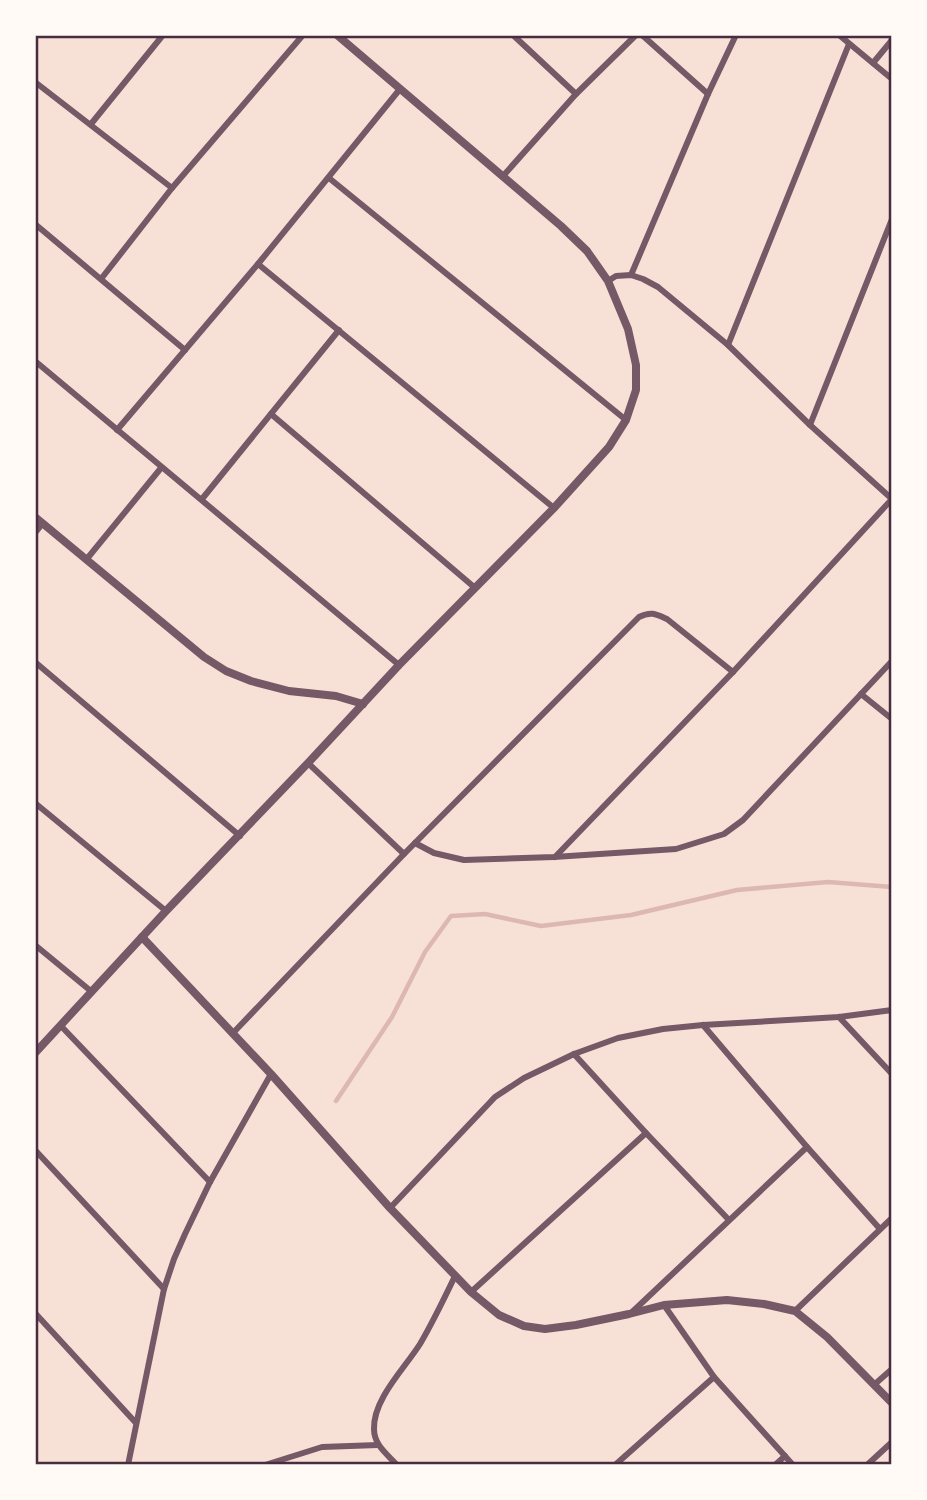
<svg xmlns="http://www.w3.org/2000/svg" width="927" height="1500" font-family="Overpass,sans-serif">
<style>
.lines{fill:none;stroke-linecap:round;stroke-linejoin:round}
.stream{stroke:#dcb8b0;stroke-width:4.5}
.minor{stroke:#755966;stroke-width:6}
.tertiary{stroke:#755966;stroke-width:8}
.neatline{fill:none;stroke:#4a2c40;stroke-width:2.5}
</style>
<rect width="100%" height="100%" fill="#f7e1d7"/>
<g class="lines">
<polyline class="stream" points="336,1101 392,1017 425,952 451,916 485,914 541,926 631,915 737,890 828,882 892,887"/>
<g class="minor">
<polyline points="513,35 576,94"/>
<polyline points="642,35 708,94"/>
<polyline points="839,35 892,79"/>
<polyline points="873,63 892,40"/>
<polyline points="35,82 172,188"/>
<polyline points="91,124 163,35"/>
<polyline points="503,176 576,94 636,35"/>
<polyline points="329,178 626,420"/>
<polyline points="35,224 185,350"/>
<polyline points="258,264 554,508"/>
<polyline points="631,275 708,94 736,35"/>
<polyline points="101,279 172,188 303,35"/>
<polyline points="608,281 616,276 631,275 643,279 658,287 728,345 810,425 892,499"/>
<polyline points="728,345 849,44"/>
<polyline points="35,361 399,665"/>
<polyline points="271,414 474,587"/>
<polyline points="810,425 892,219"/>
<polyline points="117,430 258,264 400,89"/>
<polyline points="202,499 339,330"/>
<polyline points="35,533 43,523"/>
<polyline points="86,560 161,468"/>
<polyline points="35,662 240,836"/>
<polyline points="861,694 892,719"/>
<polyline points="308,763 404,854"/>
<polyline points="35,803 166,911"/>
<polyline points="415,843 434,853 464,860 554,857 676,849 724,834 743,820 892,661"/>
<polyline points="555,857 733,672 892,499"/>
<polyline points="35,945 92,992"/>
<polyline points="839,1017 892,1074"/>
<polyline points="703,1025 807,1147 880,1229"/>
<polyline points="61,1026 210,1182"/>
<path d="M233,1033l171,-179 235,-237c12,-6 17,-3 28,2l66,53"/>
<polyline points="574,1054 646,1133 729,1220"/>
<polyline points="35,1150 164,1289"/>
<polyline points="390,1208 495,1097 524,1078 574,1054 618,1038 663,1029 703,1025 839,1017 892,1010"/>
<polyline points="471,1292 646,1133"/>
<polyline points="664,1305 714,1377 793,1465"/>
<polyline points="795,1311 892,1218"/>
<polyline points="35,1313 136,1423"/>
<polyline points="630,1314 807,1147"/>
<polyline points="875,1384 892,1369"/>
<polyline points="128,1465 164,1289 174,1259 185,1234 210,1182 271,1074"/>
<polyline points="265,1465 322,1447 378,1445"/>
<path d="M397,1465c-10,-11 -23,-20 -23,-36 -1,-30 31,-61 46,-85 13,-22 24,-45 35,-68"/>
<polyline points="615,1465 714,1377"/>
<polyline points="775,1465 785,1456"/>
<polyline points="867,1465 892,1442"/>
</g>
<g class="tertiary">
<polyline points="35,517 204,657 226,671 251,681 289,691 336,696 363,704"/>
<polyline points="142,937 271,1074 390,1208 471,1292 499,1315 524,1326 545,1329 576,1325 629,1314 664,1305 727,1300 764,1304 795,1311 827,1337 892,1403"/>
<polyline points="35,1053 166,911 308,763 399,665 554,508 609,447 626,420 636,390 636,365 628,329 608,281 587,251 561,226 337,35"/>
</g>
</g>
<rect width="927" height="1500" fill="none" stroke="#fffaf5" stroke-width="74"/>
<rect x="37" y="37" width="853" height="1426" class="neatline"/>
</svg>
